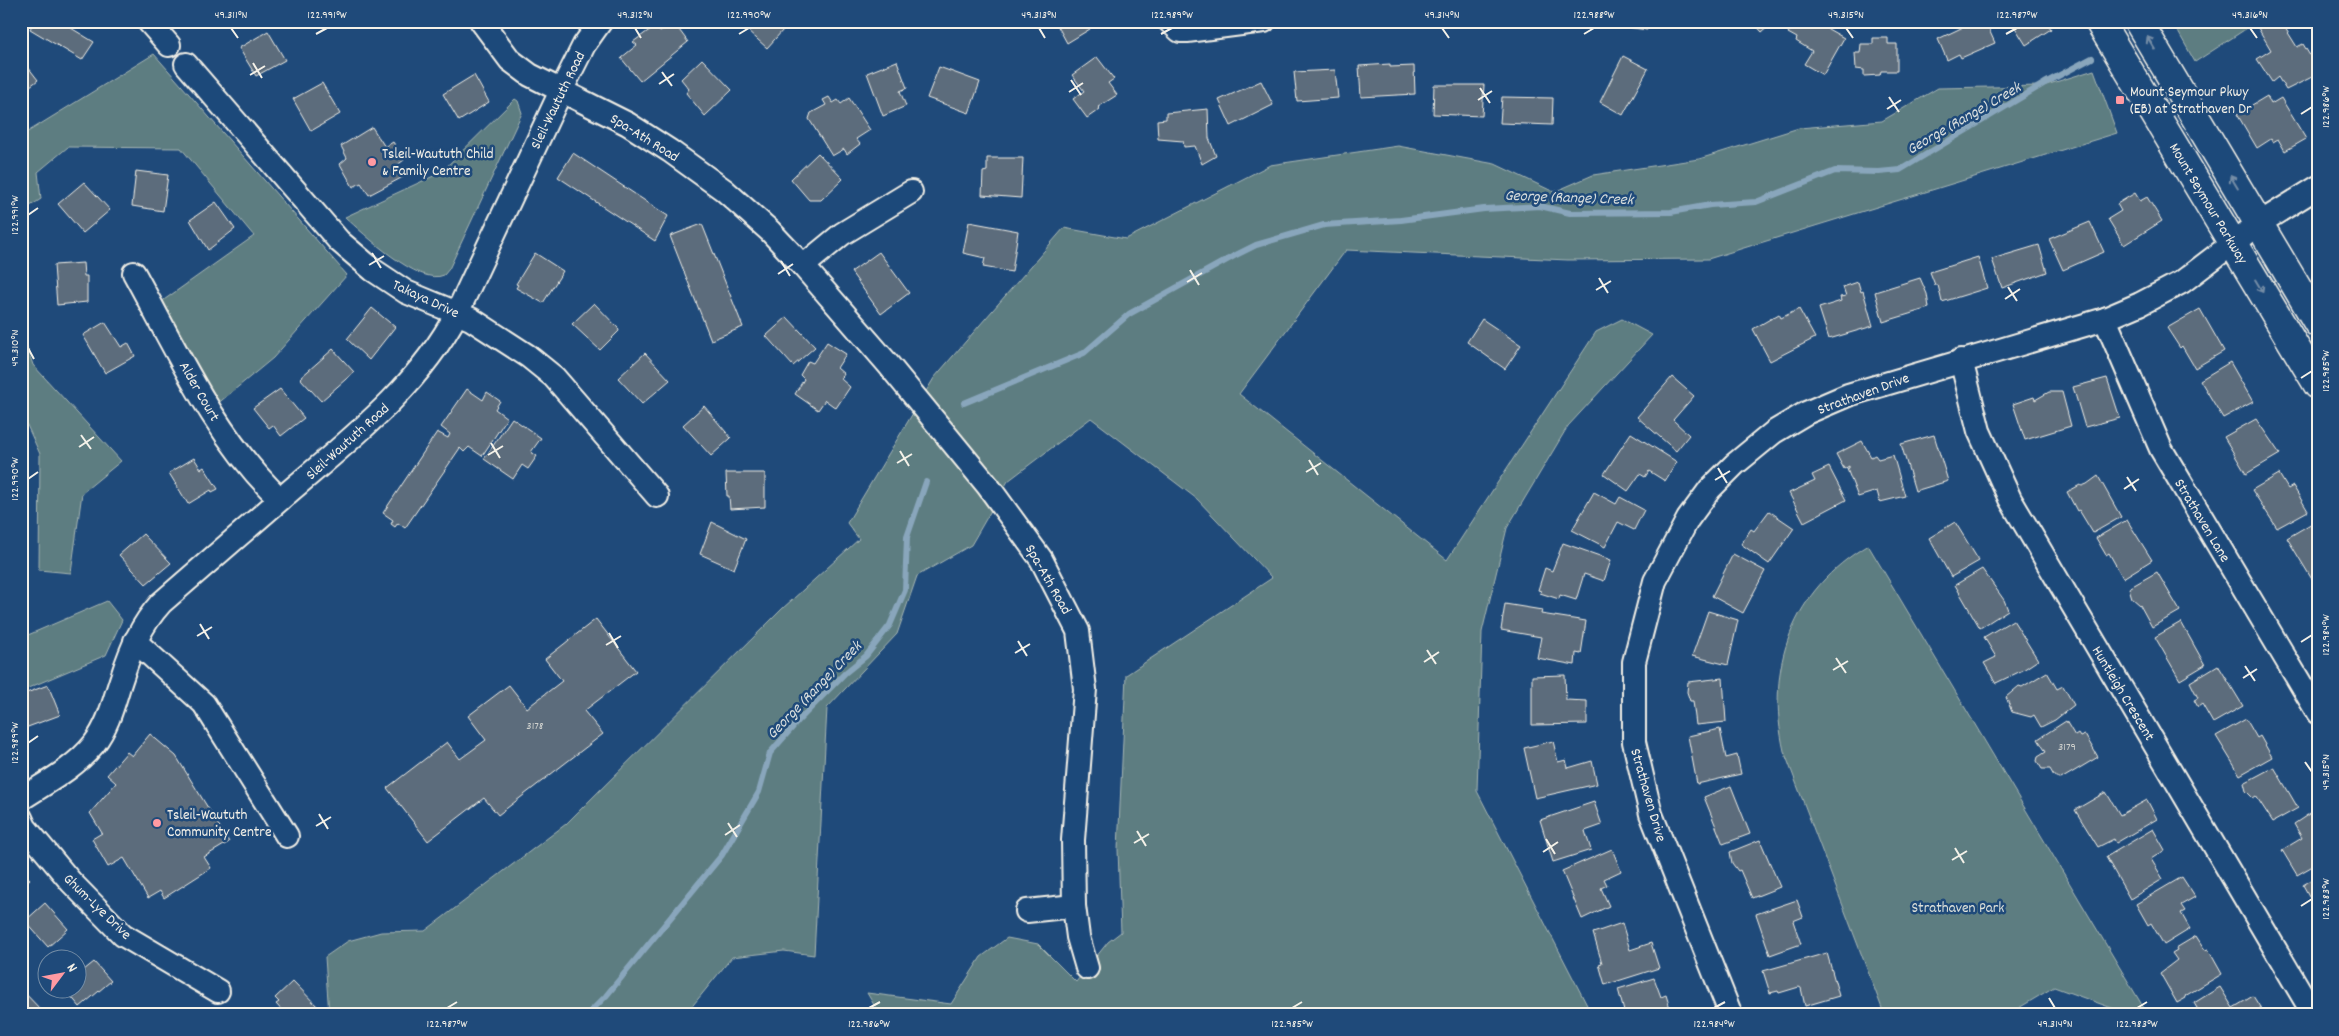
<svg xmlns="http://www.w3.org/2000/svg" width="2339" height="1036" font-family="Dekko,sans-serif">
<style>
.green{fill:#5d7d81;stroke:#a8b7b4}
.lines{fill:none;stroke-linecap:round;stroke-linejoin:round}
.stream{stroke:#89a6bc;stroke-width:6}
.building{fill:#5c6c7c;stroke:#f4f1e8}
.minor-casing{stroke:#f4f1e8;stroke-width:26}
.major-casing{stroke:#f4f1e8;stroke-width:31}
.minor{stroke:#1f4a7a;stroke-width:22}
.major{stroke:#1f4a7a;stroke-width:28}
.oneway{stroke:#748da6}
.ticks{fill:none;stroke:#f4f1e8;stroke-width:2}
.poi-dot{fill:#ff9aa2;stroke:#1f4a7a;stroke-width:2}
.labels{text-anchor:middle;stroke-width:5;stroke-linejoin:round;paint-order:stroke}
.number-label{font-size:12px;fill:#ced0cd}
.poi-label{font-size:15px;fill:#f4f1e8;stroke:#1f4a7a;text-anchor:start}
.street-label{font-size:15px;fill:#f4f1e8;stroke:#1f4a7a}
.park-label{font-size:15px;fill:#dde0d9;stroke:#1f4a7a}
.water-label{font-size:16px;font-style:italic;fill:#d9dedd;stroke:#1f4a7a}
.neatline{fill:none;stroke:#f4f1e8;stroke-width:2}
.ticks-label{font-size:12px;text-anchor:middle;fill:#f4f1e8}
</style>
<rect width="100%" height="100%" fill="#1f4a7a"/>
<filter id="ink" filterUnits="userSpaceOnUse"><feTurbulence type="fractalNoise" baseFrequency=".02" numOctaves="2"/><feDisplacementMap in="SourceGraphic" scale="10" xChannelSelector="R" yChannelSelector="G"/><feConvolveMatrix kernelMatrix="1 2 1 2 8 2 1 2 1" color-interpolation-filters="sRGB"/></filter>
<g filter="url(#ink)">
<g class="green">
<polygon points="2172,21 2258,21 2195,62"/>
<polygon points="154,54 347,275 273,358 216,405 161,302 254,236 181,148 68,147 38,172 41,199 21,212 21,136"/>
<polygon points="2094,70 2117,133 1708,259 1568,260 1346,250 1239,394 1447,560 1596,332 1622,319 1652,335 1568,426 1507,528 1482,632 1477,791 1592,1015 880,1015 867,993 951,1004 981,957 1007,938 1038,944 1076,982 1108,942 1121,932 1118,849 1126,675 1272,578 1197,499 1091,418 1008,481 971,545 917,576 897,634 827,708 814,955 784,951 732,957 685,1015 329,1015 325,957 348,941 381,932 425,931 566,824 782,609 859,539 847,523 934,378 1064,228 1126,239 1270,165 1398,146 1495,164 1554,192 1593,175 1699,159 1799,128 1882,121 1938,88 2043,86"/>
<path d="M515,99l3,2 4,12 -73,156 -5,6c-25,12 -81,-42 -99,-58l95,-44z"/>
<polygon points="21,329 33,365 121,461 82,493 71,573 39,570 40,454 21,412"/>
<path d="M1868,545l280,470h-17l-77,-28 -47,28h-143l19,-4 -99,-260c-19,-84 8,-161 84,-206z"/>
<polygon points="107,601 122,620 106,655 21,691 21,638"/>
</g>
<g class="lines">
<g class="stream">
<polyline points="964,403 1084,353 1129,314 1234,256 1256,245 1324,225 1401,220 1484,209 1540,206 1570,213 1671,212 1710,205 1756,202 1835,171 1879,172 1900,170 2045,83 2092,58"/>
<polyline points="587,1015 606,996 722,855 759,792 770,753 798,721 845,673 866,656 890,625 905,590 907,537 926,482"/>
</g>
</g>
<g class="building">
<polygon points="34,21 75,21 71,28 94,42 82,60 30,29"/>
<polygon points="737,21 791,21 767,48"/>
<polygon points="1055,21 1086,21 1090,29 1067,43"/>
<polygon points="1621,21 1648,21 1647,30 1620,26"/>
<polygon points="1752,21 1774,21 1774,22 1762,32"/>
<polygon points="1795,21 1814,21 1844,38 1823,75 1804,64 1812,51 1796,41 1797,38 1788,33"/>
<polygon points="1976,21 1985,21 1995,43 1961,58 1959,54 1947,60 1938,39"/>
<polygon points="2011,21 2046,21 2051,29 2026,45"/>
<polygon points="2269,21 2276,21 2278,25 2282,23 2297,47 2303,44 2318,69 2318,74 2286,90 2278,77 2272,82 2257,59 2271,50 2258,28"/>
<polygon points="674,23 688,42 640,81 621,58 637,45 633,42 655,26 660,32"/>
<polygon points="268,31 285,60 256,76 239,48"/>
<polygon points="1873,38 1888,38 1888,44 1897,44 1897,71 1881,71 1880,75 1864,76 1864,70 1856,69 1855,53 1860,53 1861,44 1873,44"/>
<polygon points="1623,56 1648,69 1623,115 1600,102"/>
<polygon points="1097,57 1114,79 1108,83 1117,95 1098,107 1100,109 1087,118 1073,99 1084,91 1072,75"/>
<polygon points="21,58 38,80 21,93"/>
<polygon points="702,59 732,90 705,116 686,93 689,89 681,79"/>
<polygon points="897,61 907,88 900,91 906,106 883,116 867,73"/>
<polygon points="1390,64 1390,67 1414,66 1415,94 1361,97 1359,66"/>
<polygon points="939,67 980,82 969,113 927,98"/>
<polygon points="1335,70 1338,98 1297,101 1294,72"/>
<polygon points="474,75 489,102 459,121 443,94"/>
<polygon points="1261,81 1273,105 1231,126 1219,100"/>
<polygon points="322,83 340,114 311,131 293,99"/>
<polygon points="1434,85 1484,85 1482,116 1433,114"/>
<polygon points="2267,96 2271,104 2281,98 2306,139 2285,151 2278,139 2273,142 2271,139 2257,148 2237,114"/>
<polygon points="829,97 833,103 838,100 841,104 849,98 870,130 856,139 860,144 847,154 844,149 832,156 809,119 811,113 826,105 823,100"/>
<polygon points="1502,97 1553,98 1552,125 1500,123"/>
<polygon points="1208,109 1209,138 1216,156 1202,164 1195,146 1184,147 1183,141 1158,139 1157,120 1166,119 1166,113"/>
<polygon points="372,127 385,147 393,142 404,160 396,166 403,177 369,195 361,183 353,187 340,164 347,158 341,146"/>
<polygon points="573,153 668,216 655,241 558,177"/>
<polygon points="818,153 843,179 821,200 809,200 791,179"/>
<polygon points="987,158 1023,158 1021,198 982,195 983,172 987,171"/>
<polygon points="136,171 168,175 163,211 132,206"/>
<polygon points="84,182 110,210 83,233 58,204"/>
<polygon points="2135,193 2140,201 2147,197 2162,221 2124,245 2108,219 2121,211 2117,204"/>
<polygon points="216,202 235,229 208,250 190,220"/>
<polygon points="969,222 1018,231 1012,272 983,267 985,258 963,253"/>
<polygon points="2090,222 2104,252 2063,270 2049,239"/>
<polygon points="702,224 743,327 711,340 670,236"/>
<polygon points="2039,245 2047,272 2002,288 1992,259"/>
<polygon points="879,252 909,293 881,314 851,272"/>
<polygon points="535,253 563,271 543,303 516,288 518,285 516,284"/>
<polygon points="1978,257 1987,288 1942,302 1938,285 1935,285 1930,272"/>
<polygon points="83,263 84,276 87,276 87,302 57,305 54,265"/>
<polygon points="1920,278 1927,294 1929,308 1883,322 1875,292"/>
<polygon points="1858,282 1861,292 1863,291 1873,326 1829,339 1819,308 1841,301 1840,297 1846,296 1843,287"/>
<polygon points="594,303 618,328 619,331 600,350 572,324"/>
<polygon points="372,308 395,327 369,360 347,339"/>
<polygon points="1799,309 1815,338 1770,361 1753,329 1779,314 1781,318"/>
<polygon points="2200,309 2224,351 2195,368 2182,346 2180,348 2167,328"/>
<polygon points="787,317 815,347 793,366 766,336"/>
<polygon points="1482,319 1521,345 1505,369 1467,342"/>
<polygon points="105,322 121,347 128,343 135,356 105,373 83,335"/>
<polygon points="827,342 846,354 837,368 844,374 841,379 850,387 836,408 825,400 818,410 795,394 804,379 800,375 808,361 813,363"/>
<polygon points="333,349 354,372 321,401 300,378"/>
<polygon points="645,353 670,380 642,404 618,378"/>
<polygon points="2230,362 2253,402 2223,418 2200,380"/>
<polygon points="1672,377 1694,396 1673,420 1689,435 1676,451 1637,417"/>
<polygon points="2107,378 2120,418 2085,427 2073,387"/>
<polygon points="280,389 304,418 281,436 273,425 269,428 253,408"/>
<polygon points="467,389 483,400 487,392 500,401 495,409 507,418 482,456 469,447 464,452 460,448 405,528 398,523 395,527 391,524 393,520 383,513 437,432 448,438 450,434 441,427"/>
<polygon points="2049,392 2062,392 2071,426 2025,440 2013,404 2034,397 2035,400"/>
<polygon points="704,406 731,438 711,456 683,425"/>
<polygon points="512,418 541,438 531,452 537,456 528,469 522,465 513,479 484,459"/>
<polygon points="2256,419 2280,454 2246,474 2224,437"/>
<polygon points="1631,433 1677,462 1665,481 1649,471 1645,477 1640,474 1628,491 1604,474"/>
<polygon points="1934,435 1948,481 1915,491 1901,444"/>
<polygon points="1862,441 1871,457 1875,455 1878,459 1893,455 1905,496 1880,502 1877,491 1858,497 1847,469 1849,468 1849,466 1844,469 1836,454"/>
<polygon points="194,458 201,469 204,467 218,489 212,492 211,490 188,504 169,473"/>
<polygon points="1829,467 1846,500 1804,522 1789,493 1815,481 1812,475"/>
<polygon points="726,473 765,473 765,507 730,509 729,496 727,496"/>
<polygon points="2279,474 2288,489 2293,486 2308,511 2277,528 2252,490"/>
<polygon points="2098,476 2121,517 2093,533 2079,510 2077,511 2067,492 2080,485 2082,486 2087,484"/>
<polygon points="1594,492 1616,504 1620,497 1644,510 1634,530 1618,522 1605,547 1572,530"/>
<polygon points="1769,511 1794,528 1769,564 1741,544 1751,529 1754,531"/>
<polygon points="2127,520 2152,560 2123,578 2109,553 2106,555 2096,538"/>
<polygon points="712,522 746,539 734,569 700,554"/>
<polygon points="1955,522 1979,561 1951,577 1929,538"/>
<polygon points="2314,522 2318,529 2318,578 2313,581 2287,538"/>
<polygon points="143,534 171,563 146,584 119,555"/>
<polygon points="1563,543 1611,560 1604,581 1584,574 1576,600 1560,595 1559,599 1540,593 1541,591 1538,590 1545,568 1552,571"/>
<polygon points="1733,554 1765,571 1743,613 1712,596"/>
<polygon points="1982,569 2004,600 2008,610 1980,628 1955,585"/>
<polygon points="2157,572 2180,611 2152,627 2140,605 2132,598 2129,588"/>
<polygon points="1505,604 1542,610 1541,614 1586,621 1581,654 1576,653 1575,665 1537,658 1541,637 1501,630"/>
<polygon points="1708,611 1738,620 1728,665 1692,656"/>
<polygon points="596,619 636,671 584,711 603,734 498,815 484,798 428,841 387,788 447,742 460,759 486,740 468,716 509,685 527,708 562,681 545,659"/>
<polygon points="2013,620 2038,660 2023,670 1996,683 1984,663 1996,657 1984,637"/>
<polygon points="2181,622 2205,665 2180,680 2155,637"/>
<polygon points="2218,665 2243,706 2213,723 2202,704 2198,707 2194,700 2198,698 2190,682"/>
<polygon points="2047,672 2057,689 2063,686 2074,705 2055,720 2041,727 2034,715 2031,717 2012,712 2006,697 2019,686 2022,687"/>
<polygon points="1565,675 1566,700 1587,701 1587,724 1532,725 1532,676"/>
<polygon points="1723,678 1726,722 1696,725 1693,701 1690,701 1687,692 1688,682"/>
<polygon points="48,685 60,715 25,728 21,717 21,695"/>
<polygon points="2246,719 2257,738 2260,736 2272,757 2240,775 2216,736"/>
<polygon points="2066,721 2075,736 2078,734 2080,737 2085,735 2098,757 2061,779 2054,776 2050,769 2042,769 2037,761 2038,757 2046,752 2038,739"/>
<polygon points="1720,729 1726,758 1737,755 1741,774 1697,784 1688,736"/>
<polygon points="150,734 176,756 229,842 204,857 211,868 164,898 160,891 148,898 124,858 108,867 92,839 102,833 90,813 116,783 107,775 127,752 132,756"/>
<polygon points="1553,741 1558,762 1566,760 1568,768 1592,761 1597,784 1535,798 1524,748"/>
<polygon points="2274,767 2298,808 2273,822 2256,796 2253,798 2246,791 2244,783"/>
<polygon points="1731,786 1750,834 1723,844 1704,797"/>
<polygon points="2106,792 2120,815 2147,800 2157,819 2116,843 2114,839 2098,847 2075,810"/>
<polygon points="1594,802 1602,825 1585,831 1591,850 1553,862 1540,820"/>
<polygon points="2315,810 2318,814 2318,863 2297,875 2282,850 2302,838 2294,824"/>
<polygon points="2153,829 2165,850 2151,859 2163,879 2130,899 2106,857"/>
<polygon points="1760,840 1780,887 1752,898 1740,870 1738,871 1732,863 1730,852"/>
<polygon points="1612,849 1621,871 1604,879 1607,885 1601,888 1609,906 1582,919 1562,871"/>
<polygon points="21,870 30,879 21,887"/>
<polygon points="2318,876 2318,903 2316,900 2313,903 2303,885"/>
<polygon points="2182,877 2195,897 2181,905 2185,911 2181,913 2190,929 2164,945 2151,923 2148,925 2136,904"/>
<polygon points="1797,900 1803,917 1793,921 1801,944 1770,955 1756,914"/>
<polygon points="45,903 68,929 48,947 25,921"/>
<polygon points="1622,923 1630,950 1651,943 1659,968 1605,985 1599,964 1602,963 1593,933"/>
<polygon points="2196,936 2205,950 2208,949 2222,974 2185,996 2186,998 2177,1003 2160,973 2177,960 2172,953 2177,950 2176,948"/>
<polygon points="1827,953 1839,996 1805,1006 1801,988 1799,987 1779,993 1778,991 1770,993 1763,971"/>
<polygon points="94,962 111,981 80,1007 64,988 78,988 78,963 84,970"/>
<polygon points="1654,978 1661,997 1666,995 1672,1015 1625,1015 1618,989"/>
<polygon points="293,981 319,1008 312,1015 286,1015 276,1004 279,1002 275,998"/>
<polygon points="2220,987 2233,1008 2253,996 2265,1015 2201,1015 2194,1003"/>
<polygon points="21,989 43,1012 40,1015 21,1015"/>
</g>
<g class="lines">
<defs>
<g id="minor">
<polyline points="148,21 169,45"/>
<polyline points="481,21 510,60 530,75 628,124 670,151 724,190 770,231 803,266 888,364 988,486 1041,559 1078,631 1085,689 1073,840 1074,906 1078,937 1087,968"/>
<polyline points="1169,21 1180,31 1187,31 1264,21"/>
<polyline points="186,64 339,241 373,270 406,292 471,319 528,356 554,377 657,496"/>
<polyline points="803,266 842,234 911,192"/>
<path d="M134,273c43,78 81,164 146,226"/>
<polyline points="2105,319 2161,449 2318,713"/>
<polyline points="1961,360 1979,431 2010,499 2314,1015"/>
<polyline points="135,641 204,704 287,836"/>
<path d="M21,799c26,-17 54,-31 73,-55 16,-21 20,-44 28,-67 9,-28 19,-52 39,-74 43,-37 86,-75 129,-112 62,-53 129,-105 167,-178l104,-222 23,-46 17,-24"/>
<polyline points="21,818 25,827 71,882 123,935 218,991"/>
<polyline points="1027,911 1074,906"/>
<polyline points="1731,1015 1651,814 1634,742 1634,662 1655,581 1688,519 1710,489 1735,464 1774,432 1806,413 1848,395 2105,319 2140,304 2182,282 2258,224 2318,187"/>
</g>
<g id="major">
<polyline points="2099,21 2318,385"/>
<polyline points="2138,21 2318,323"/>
</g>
</defs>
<use href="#minor" class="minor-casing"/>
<use href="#major" class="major-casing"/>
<use href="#minor" class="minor"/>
<use href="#major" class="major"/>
</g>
<defs><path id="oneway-shaft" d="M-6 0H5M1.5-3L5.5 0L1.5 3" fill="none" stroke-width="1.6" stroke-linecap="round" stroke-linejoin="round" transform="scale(1.25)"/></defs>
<g class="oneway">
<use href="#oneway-shaft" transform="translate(2151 43) rotate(-121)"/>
<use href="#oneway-shaft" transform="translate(2234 182) rotate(-121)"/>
<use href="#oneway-shaft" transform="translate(2259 286) rotate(59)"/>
</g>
</g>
<path class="ticks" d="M231,28l7,10M635,28l6,10M1039,28l6,10M1442,28l7,10M1846,28l7,10M2250,28l7,10M316,34l11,-6M739,34l10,-6M1161,34l11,-6M1584,34l10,-6M2006,34l11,-6M253,63l9,15M662,72l10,14M250,75l15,-9M1071,80l10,15M659,84l15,-10M1480,88l10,15M1069,92l14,-9M1889,97l10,15M1478,100l14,-9M1887,109l14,-9M2301,114l11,-7M28,215l10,-7M372,253l9,15M781,261l9,15M369,265l15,-9M1190,270l9,15M778,274l15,-10M1599,278l9,15M1187,282l15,-9M2008,287l9,14M1596,290l15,-9M2005,299l15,-10M28,348l6,11M2301,378l11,-7M81,435l10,14M491,443l9,15M79,447l15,-10M900,451l9,15M488,455l15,-9M1309,460l9,15M897,463l15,-9M1718,468l9,15M1306,472l15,-9M2127,477l9,14M28,479l10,-7M1715,480l15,-9M2124,489l15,-10M200,624l9,15M609,633l9,15M197,636l15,-9M1018,641l9,15M2301,642l11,-7M606,645l15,-9M1427,650l9,14M1015,653l15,-9M1836,658l10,15M1424,662l15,-10M2245,666l10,15M1833,670l15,-9M2243,678l14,-9M28,743l10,-7M2305,762l7,10M319,814l9,15M728,823l9,14M316,826l15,-9M1137,831l9,15M725,835l15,-10M1546,839l9,15M1134,843l15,-9M1955,848l9,15M1543,852l15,-10M1952,860l15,-9M2301,906l11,-7M2049,998l6,10M447,1008l10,-6M869,1008l11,-6M1292,1008l10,-6M1714,1008l11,-6M2137,1008l10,-6"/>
<g class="poi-dot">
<rect x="2115" y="95" width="10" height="10" rx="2.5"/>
<circle cx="372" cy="162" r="5"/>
<circle cx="157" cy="823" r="5"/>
</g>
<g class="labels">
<g class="number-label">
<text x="535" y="729">3178</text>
<text x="2067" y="750">3179</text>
</g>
<g class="poi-label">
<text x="2130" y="96">Mount Seymour Pkwy<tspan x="2130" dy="17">(EB) at Strathaven Dr</tspan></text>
<text x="382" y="158">Tsleil-Waututh Child<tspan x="382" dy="17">&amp; Family Centre</tspan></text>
<text x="167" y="819">Tsleil-Waututh<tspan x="167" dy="17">Community Centre</tspan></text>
</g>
<g class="street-label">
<text transform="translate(557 100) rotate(-64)" y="5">Sleil-Waututh Road</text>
<text transform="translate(645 137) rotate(32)" y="5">Spa-Ath Road</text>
<text transform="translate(2209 203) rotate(59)" y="5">Mount Seymour Parkway</text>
<text transform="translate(426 298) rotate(25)" y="5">Takaya Drive</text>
<text transform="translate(200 391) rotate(60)" y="5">Alder Court</text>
<text transform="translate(1863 393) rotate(-20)" y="5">Strathaven Drive</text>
<text transform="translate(347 441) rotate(-42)" y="5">Sleil-Waututh Road</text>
<text transform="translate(2203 520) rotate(59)" y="5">Strathaven Lane</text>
<text transform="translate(1049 579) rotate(60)" y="5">Spa-Ath Road</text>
<text transform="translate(2124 693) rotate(59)" y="5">Huntleigh Crescent</text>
<text transform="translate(1649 795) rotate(74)" y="5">Strathaven Drive</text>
<text transform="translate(98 906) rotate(44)" y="5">Ghum-Lye Drive</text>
</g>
<g class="park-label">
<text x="1958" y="912">Strathaven Park</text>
</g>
<g class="water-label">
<text transform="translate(1963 117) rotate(-30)" y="6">George (Range) Creek</text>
<text transform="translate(1569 196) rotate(2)" y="6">George (Range) Creek</text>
<text transform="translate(813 689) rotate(-46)" y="6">George (Range) Creek</text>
</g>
</g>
<rect width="2339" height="1036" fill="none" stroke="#1f4a7a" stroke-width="55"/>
<g transform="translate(62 974) rotate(58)"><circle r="24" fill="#1f4a7a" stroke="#748da6"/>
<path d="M0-4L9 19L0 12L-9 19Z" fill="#ff9aa2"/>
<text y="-8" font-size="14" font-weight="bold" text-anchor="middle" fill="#f4f1e8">N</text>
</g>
<rect x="28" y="28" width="2284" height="980" class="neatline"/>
<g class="ticks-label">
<text x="231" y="18">49.311°N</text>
<text x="327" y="18">122.991°W</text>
<text x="635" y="18">49.312°N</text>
<text x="749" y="18">122.990°W</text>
<text x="1039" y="18">49.313°N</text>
<text x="1172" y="18">122.989°W</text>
<text x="1442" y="18">49.314°N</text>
<text x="1594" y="18">122.988°W</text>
<text x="1846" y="18">49.315°N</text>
<text x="2017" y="18">122.987°W</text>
<text x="2250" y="18">49.316°N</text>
<text transform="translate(2325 107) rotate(-90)" y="4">122.986°W</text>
<text transform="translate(14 215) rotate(-90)" y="4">122.991°W</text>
<text transform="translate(14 348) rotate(-90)" y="4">49.310°N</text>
<text transform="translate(2325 371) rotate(-90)" y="4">122.985°W</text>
<text transform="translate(14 479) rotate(-90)" y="4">122.990°W</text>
<text transform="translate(2325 635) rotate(-90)" y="4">122.984°W</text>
<text transform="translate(14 743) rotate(-90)" y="4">122.989°W</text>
<text transform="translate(2325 772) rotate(-90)" y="4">49.315°N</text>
<text transform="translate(2325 899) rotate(-90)" y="4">122.983°W</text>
<text x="447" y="1027">122.987°W</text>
<text x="869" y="1027">122.986°W</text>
<text x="1292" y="1027">122.985°W</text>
<text x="1714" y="1027">122.984°W</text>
<text x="2055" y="1027">49.314°N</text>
<text x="2137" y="1027">122.983°W</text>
</g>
</svg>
